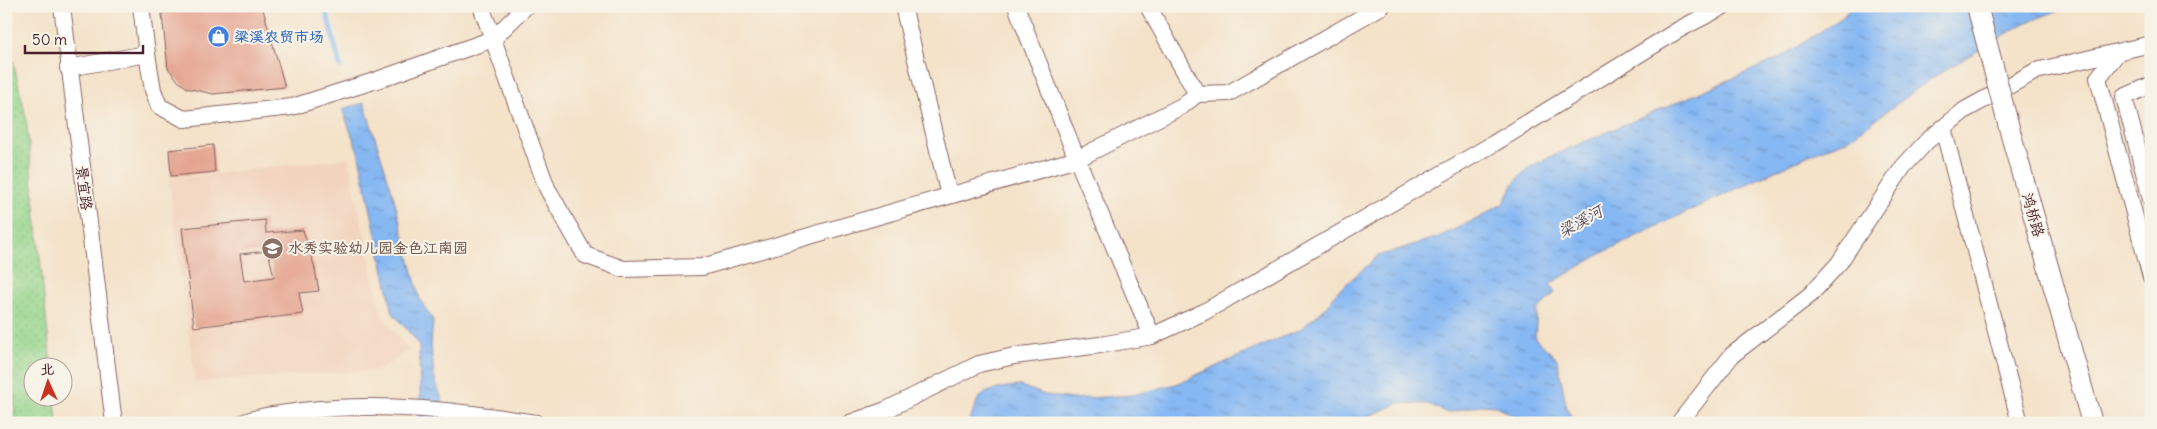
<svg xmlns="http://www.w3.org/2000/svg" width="2157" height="429" font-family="Delius,'LXGW WenKai TC',sans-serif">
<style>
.built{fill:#f2d4be}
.green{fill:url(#green-dots);stroke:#6f7a5a}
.pitch{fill:#94d48a;stroke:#6f7a5a}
.water{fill:url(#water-ripples);stroke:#686c8f}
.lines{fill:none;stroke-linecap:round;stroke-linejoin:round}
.stream{stroke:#86b8f3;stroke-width:5}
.building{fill:#e5a490;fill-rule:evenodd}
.minor-casing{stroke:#866362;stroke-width:18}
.major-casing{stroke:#866362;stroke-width:22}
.minor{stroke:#fff;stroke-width:16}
.major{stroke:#fff;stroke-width:20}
.major-bridge-casing{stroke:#866362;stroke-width:22;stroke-linecap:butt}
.major-bridge{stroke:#fff;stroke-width:20}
.labels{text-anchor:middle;stroke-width:4;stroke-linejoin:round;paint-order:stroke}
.shop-label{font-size:15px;font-weight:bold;fill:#366cbe;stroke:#f7f3e8;text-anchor:start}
.street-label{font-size:15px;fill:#4a1f2b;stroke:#f7f3e8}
.education-label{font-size:15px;font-weight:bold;fill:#785e54;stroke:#f7f3e8;text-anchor:start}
.water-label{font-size:16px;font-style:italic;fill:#5c4d67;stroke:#f7f3e8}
</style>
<defs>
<pattern id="green-dots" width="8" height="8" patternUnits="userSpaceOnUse" patternTransform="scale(1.25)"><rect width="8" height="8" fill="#94d48a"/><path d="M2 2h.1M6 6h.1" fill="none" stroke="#81b677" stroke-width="1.8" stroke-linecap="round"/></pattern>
<pattern id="water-ripples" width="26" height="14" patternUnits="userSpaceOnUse" patternTransform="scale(1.25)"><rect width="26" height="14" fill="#86b8f3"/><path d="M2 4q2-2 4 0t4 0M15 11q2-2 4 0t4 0" fill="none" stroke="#7095c5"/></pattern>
</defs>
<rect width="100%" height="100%" fill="#f7f3e8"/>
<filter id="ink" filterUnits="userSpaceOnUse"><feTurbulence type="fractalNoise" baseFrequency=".02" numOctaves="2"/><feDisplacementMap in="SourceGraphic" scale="10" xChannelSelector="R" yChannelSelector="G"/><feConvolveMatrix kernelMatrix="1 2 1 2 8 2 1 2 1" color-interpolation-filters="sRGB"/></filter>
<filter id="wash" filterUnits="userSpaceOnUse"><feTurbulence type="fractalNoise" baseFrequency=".0096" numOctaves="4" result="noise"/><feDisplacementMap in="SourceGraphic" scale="20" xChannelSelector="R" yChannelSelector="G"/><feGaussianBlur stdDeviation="1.12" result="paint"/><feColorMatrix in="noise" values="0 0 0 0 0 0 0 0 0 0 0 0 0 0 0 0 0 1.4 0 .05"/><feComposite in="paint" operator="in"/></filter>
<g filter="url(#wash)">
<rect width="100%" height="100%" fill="#f4e2c9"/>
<g class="built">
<polygon points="348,158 382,317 409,350 379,370 195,382 169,179"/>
<polygon points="6,305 15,414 6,416"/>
</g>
<polygon class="green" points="6,37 9,43 26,118 51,366 32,366 32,396 55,397 57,423 6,423 6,416 15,414 6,305"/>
<polygon class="pitch" points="6,328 12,404 6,405"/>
<g class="water">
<polygon points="1852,6 2070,6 2025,23 1935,76 1846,141 1818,151 1672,219 1604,252 1550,284 1555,293 1537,310 1535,338 1557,359 1567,409 1575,423 1526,423 1496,406 1480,405 1448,413 1428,404 1399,403 1353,423 969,423 978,399 987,392 1006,387 1021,386 1045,395 1072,399 1133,395 1176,384 1299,330 1326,308 1335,294 1378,256 1438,237 1479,218 1504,203 1514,183 1527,169 1547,158 1778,59 1843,17"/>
<polygon points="364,103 392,191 420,300 433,320 431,345 434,377 450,423 421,423 419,344 393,313 358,151 342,109"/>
</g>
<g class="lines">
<polyline class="stream" points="325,6 340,66"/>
</g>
<g id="blocks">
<g class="building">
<polygon points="161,6 262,6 285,87 213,94 187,88 178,81 168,68"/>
<polygon points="213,145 215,172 171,176 169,150"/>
<path d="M265,220l1,13 37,-3 11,35 5,26 -20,2 4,21 -109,13 -12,-99zM268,251l6,26 -30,4 -4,-27z"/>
</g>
</g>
</g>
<g filter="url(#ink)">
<use href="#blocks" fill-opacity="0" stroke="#866362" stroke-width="1"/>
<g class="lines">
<defs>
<g id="minor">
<polyline points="62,6 114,423"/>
<polyline points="141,6 147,54"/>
<polyline points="481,6 547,188 585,255 623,269 702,267 1077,159 1182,106 1197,94"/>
<polyline points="903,6 949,195"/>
<polyline points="1016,6 1077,159 1152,336"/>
<polyline points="1148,6 1197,94 1229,93 1382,6"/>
<polyline points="2118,52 2098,78 2151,277"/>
<polyline points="68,68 147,54 153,90 159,106 184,119 292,107 377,80 493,39 526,6"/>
<polyline points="2151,85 2124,97 2151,199"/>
<polyline points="1943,128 2020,423"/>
<path d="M242,423c20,-8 39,-9 60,-12 79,-10 156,0 234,12"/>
<polyline points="850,423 886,410 979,364 1014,356 1100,345 1152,336 1204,312 1493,144 1680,29 1724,6"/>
<polyline points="1679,423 1732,355 1810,295 1839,263 1903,167 1927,141 1965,110 2036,71 2151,44"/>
</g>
<polyline id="major" points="2011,135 2092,423"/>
</defs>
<use href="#minor" class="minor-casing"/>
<use href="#major" class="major-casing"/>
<use href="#minor" class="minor"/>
<use href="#major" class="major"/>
<defs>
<polyline id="major-bridge" points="1977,6 2011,135"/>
</defs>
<use href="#major-bridge" class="major-bridge-casing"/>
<use href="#major-bridge" class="major-bridge"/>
</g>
</g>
<defs>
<symbol id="shop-disc" viewBox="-11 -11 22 22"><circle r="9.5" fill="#3f7fe0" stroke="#f7f3e8"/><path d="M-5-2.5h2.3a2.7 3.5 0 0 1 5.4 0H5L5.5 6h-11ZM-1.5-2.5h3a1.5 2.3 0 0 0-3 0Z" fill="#fff"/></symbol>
<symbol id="school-disc" viewBox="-11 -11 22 22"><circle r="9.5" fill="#8d6e63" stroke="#f7f3e8"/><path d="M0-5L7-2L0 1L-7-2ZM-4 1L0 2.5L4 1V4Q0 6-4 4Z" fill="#fff"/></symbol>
</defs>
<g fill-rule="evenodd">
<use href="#shop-disc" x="206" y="24" width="25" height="25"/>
<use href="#school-disc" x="260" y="236" width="25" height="25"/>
</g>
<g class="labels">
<g class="shop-label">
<text x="234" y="42">梁溪农贸市场</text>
</g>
<g class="street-label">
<text transform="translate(84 188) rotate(83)" y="5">景宜路</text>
<text transform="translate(2033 215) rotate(74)" y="5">鸿桥路</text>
</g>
<g class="education-label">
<text x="288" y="253">水秀实验幼儿园金色江南园</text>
</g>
<g class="water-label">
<text transform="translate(1580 221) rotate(-29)" y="6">梁溪河</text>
</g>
</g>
<rect width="2157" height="429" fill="none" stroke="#f7f3e8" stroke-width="25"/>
<g transform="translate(48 382) rotate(357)"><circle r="24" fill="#f7f3e8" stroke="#b29e9c"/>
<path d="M0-4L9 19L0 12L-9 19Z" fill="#c8321e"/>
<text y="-8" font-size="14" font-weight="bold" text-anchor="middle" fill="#4a1f2b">北</text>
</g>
<path d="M25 45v8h118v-8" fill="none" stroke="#4a1f2b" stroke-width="2.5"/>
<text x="32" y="45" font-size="15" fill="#4a1f2b" stroke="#f7f3e8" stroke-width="4" paint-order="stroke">50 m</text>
</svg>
